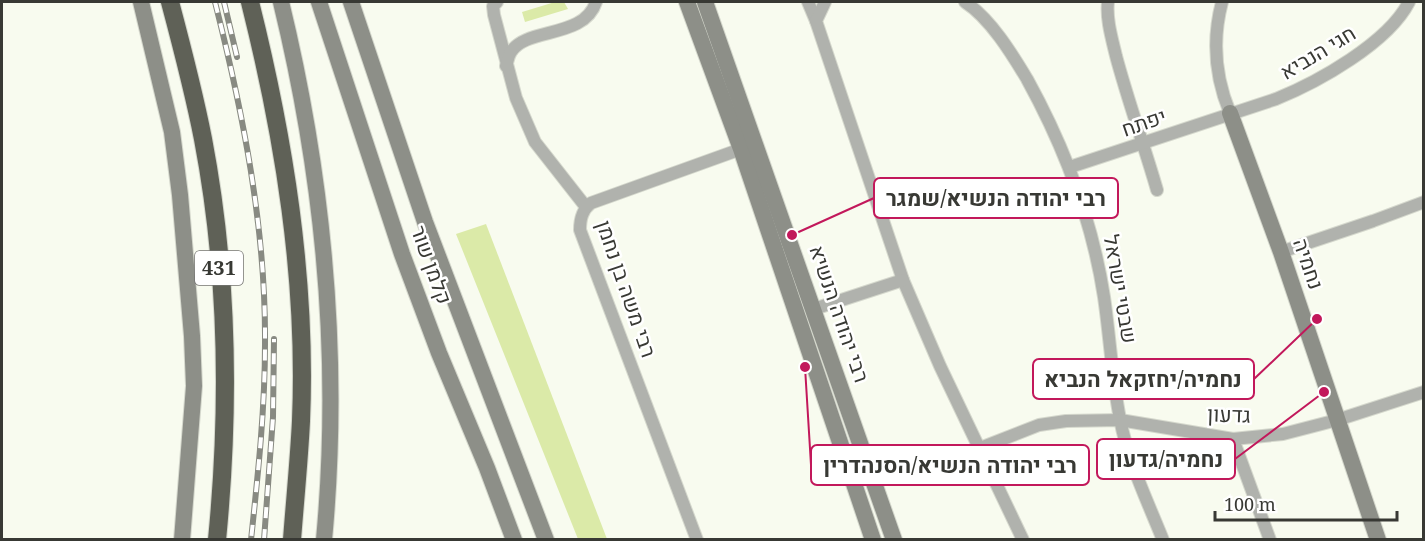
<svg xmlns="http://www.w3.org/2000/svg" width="1425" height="541" font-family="'Noto Serif',Heebo,serif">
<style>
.green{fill:#dbeaa8}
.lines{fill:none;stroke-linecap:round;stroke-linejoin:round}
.street-casing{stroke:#d5d8cd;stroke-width:14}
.secondary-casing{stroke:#d5d8cd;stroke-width:18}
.highway-casing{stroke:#d5d8cd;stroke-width:20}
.street{stroke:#b0b2ad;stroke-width:12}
.secondary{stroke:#8d8f88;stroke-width:16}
.highway{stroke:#5f6157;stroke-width:18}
.rail-casing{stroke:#888a82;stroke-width:6}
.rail{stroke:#fff;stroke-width:4;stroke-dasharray:11;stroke-linecap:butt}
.labels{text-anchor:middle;stroke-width:5;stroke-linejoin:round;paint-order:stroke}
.shield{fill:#fff;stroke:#747471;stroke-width:1.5}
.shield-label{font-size:20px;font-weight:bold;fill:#383934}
.street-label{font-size:21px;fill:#383934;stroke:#fff}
.leader{fill:none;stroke:#c2185b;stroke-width:2}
.callout-dot{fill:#c2185b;stroke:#fff;stroke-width:2}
.callout{fill:#fff;stroke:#c2185b;stroke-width:2}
.callout-label{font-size:22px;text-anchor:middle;font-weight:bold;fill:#383934}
</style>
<rect width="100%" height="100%" fill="#f8fbef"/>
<g class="green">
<polygon points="555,2 564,2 568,9 525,22 522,12"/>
<polygon points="486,224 607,539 578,539 456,234"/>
</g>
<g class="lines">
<defs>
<g id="street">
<polyline points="497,2 493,6 494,15 516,98 535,142 586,207"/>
<polyline points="808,2 816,21"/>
<polyline points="825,2 816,21 903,280 940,366 1023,540"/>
<path d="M965,2c25,16 47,52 62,77 38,69 65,140 77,218 6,41 8,82 16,122 8,42 27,81 43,121"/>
<path d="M1108,2c-2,17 4,37 8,54 12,45 28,89 41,134"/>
<path d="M1222,2c-10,38 -7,75 8,111"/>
<path d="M506,66c2,-5 2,-10 5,-14 15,-25 73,-13 85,-50"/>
<path d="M1070,167l206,-68c42,-17 112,-56 133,-97"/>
<polyline points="1281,252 1373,221 1424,202"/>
<polyline points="814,309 903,280"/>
<polyline points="1233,439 1270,540"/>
<polyline points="980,448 1039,425 1066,421 1120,420 1233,439 1283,434 1337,420 1424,392"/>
<path d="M697,540l-117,-310c0,-11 2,-20 11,-27l150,-54 5,-7"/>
</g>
<g id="secondary">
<polyline points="141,2 172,132 180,195 192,336 194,386 182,540"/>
<path d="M281,2c43,177 60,356 43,538"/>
<polyline points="319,2 402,254 439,353 487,468 514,540"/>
<polyline points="351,2 425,222 546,540"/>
<polyline points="687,2 741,149 873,540"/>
<polyline points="705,2 894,540"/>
<polyline points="1230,113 1281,252 1378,540"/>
</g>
<g id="highway">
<path d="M170,2c12,45 24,91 33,137 25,131 27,268 14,401"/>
<path d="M250,2c34,136 57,277 51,419 -2,40 -6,79 -9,119"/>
</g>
</defs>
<use href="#street" class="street-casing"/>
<use href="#secondary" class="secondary-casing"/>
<use href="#highway" class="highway-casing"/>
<use href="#street" class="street"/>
<use href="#secondary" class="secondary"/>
<use href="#highway" class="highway"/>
<defs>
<g id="rail">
<path d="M215,2c28,111 51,226 50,342 0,65 -7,130 -14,196"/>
<polyline points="224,2 237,57"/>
<polyline points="264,540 273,417 274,339"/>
</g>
</defs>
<use href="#rail" class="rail-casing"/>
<use href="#rail" class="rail"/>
</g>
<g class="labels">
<rect class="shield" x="195" y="251" width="48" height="34" rx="4.5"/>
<g class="shield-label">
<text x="219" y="275">431</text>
</g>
<g class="street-label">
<text transform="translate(1318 53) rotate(-31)" y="7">חגי הנביא</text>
<text transform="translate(1144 123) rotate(-19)" y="7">יפתח</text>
<text transform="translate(1308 264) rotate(71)" y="7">נחמיה</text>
<text transform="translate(431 265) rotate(70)" y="7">קלמן שור</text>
<text transform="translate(626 289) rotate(71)" y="7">רבי משה בן נחמן</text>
<text transform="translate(1120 289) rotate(80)" y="7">שבטי ישראל</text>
<text transform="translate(839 314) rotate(71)" y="7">רבי יהודה הנשיא</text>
<text transform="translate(1229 415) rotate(2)" y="7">גדעון</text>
</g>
</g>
<path class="leader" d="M792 235L874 198M1317 319L1254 379M1324 392L1235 459M805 367L811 465"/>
<g class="callout-dot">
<circle cx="792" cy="235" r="6"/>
<circle cx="1317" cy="319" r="6"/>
<circle cx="1324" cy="392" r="6"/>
<circle cx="805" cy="367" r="6"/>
</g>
<g class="callout">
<rect x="874" y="178" width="244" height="40" rx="6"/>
<rect x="1033" y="359" width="221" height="40" rx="6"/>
<rect x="1097" y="439" width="138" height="40" rx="6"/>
<rect x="811" y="445" width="278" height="40" rx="6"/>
</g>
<g class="callout-label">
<text x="996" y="206">רבי יהודה הנשיא/שמגר</text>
<text x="1143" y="387">נחמיה/יחזקאל הנביא</text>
<text x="1166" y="467">נחמיה/גדעון</text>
<text x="950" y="473">רבי יהודה הנשיא/הסנהדרין</text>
</g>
<rect width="1425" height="541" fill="none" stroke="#383934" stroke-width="6"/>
<path d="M1215 511v9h182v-9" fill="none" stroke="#383934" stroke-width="3"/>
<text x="1224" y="511" font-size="18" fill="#383934" stroke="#ffffff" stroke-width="4.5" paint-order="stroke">100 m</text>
</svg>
